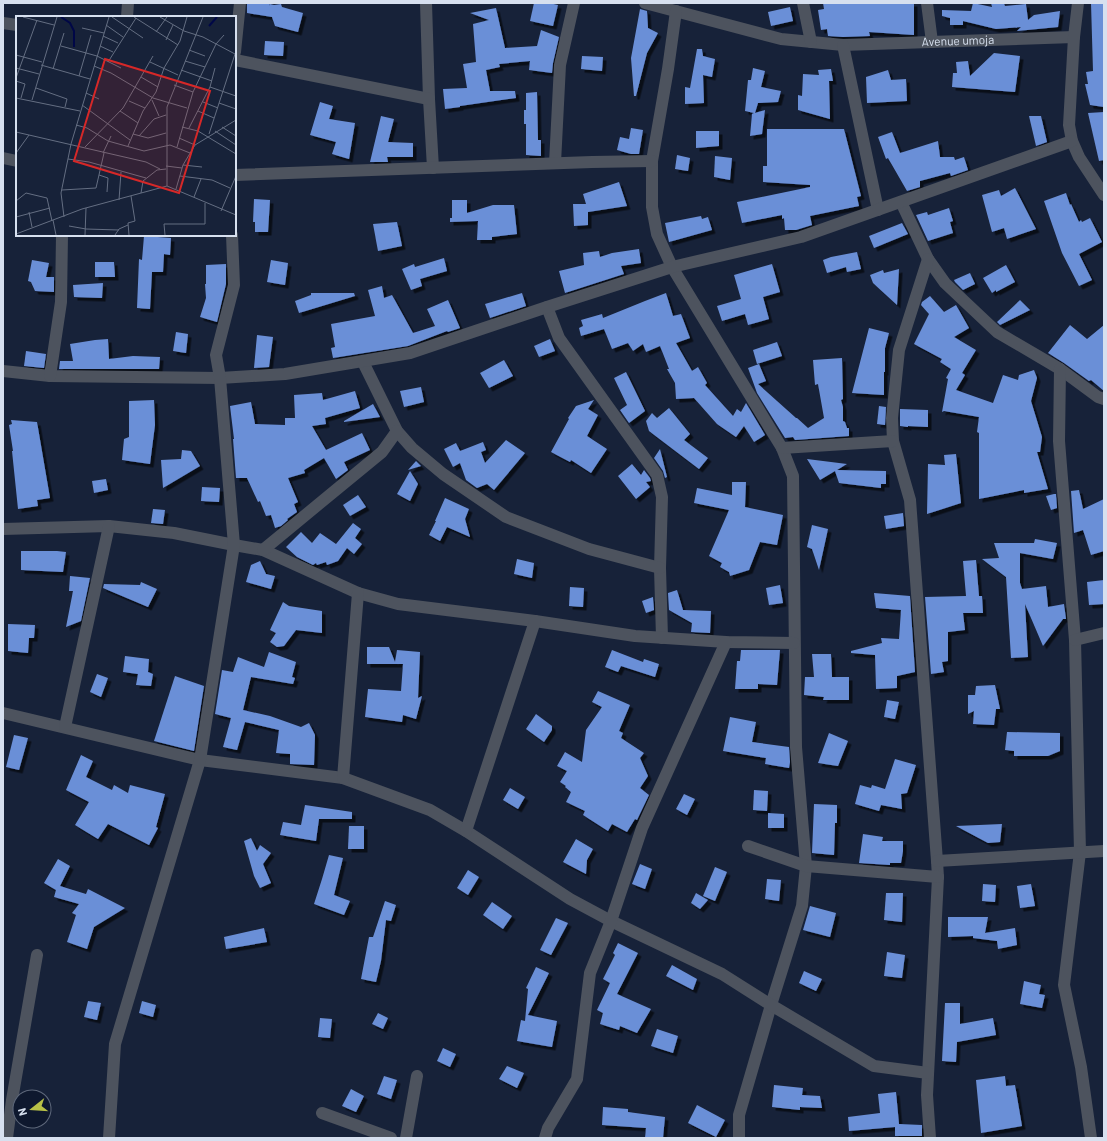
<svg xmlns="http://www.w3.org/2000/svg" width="1107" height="1141" font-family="Barlow,sans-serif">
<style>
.building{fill:#6b8fd7;filter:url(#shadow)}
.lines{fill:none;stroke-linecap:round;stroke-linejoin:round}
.minor{stroke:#4d535e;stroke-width:12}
.labels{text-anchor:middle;stroke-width:4;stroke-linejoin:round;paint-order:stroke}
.street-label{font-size:12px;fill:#d7e0ef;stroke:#0e182e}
.inset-river{fill:none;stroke:#000747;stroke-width:2}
.inset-road{fill:none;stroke:#646e82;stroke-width:1}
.view{fill:#d62828;fill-opacity:0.15;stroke:#d62828;stroke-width:2}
.inset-edge{fill:none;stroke:#d7e0ef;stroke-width:2}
</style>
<defs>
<filter id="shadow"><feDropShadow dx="3.5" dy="3.5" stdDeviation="0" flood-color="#0009"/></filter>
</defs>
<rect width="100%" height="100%" fill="#172239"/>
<g class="building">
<polygon points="247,3 270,3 269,6 270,4 274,5 281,4 282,7 303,13 298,32 275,26 272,17 247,13"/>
<polygon points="534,3 549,3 558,5 553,26 530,21"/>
<polygon points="823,3 914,3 914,35 869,32 870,36 843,37 828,36 827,29 821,30 818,10 824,9"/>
<polygon points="973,3 992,7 991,3 1004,3 1005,6 1026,4 1028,20 1034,15 1060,11 1058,27 1017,31 1021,27 996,29 963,21 963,25 950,25 950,18 942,16 942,10 971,11"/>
<polygon points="1091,3 1104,3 1104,107 1090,105 1085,84 1088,84 1086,72 1093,71"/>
<polygon points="790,7 793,21 771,26 768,12"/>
<polygon points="496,8 505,48 537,46 541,30 559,37 553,63 552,73 529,70 530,61 499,64 500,67 486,70 490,91 515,91 516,98 460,106 460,107 445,109 443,89 467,88 463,64 476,62 473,24 489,20 470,13"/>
<polygon points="640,9 647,11 648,28 658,33 647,53 636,96 634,96 631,58"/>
<polygon points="265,41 284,42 283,56 264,55"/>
<polygon points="697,49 702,49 703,56 715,59 712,77 703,75 704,103 685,104 685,87 690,88"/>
<polygon points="994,53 1020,56 1015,92 952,87 953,73 957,73 956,62 968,61 970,76"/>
<polygon points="582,56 603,57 602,71 581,69"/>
<polygon points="753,68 765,71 761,87 781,91 778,102 758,103 755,113 765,110 762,134 750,136 752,114 754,113 745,111 748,80 751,80"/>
<polygon points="831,69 833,81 829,81 830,119 798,110 798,95 802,96 803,74 819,75 818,70"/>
<polygon points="888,70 891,80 906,79 907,101 867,103 866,77"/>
<polygon points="537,92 538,140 541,140 541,156 526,155 526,124 524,124 524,110 526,110 526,93"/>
<polygon points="320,102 333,106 329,119 355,123 349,159 332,154 336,142 310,135"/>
<polygon points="1104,112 1104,160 1099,161 1088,113"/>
<polygon points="381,116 394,119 388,142 413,143 413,157 387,157 388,162 370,162"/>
<polygon points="1029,116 1041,116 1047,142 1036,146"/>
<polygon points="631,128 643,130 639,154 631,154 617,150 620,137 629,139"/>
<polygon points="767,129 844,129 861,196 857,197 859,206 810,216 812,225 796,230 785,230 784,218 782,219 782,215 742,223 737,202 810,187 810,185 763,182 763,166 767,166"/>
<polygon points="696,131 719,131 719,146 696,148"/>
<polygon points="892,132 900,153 938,141 940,157 954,157 955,160 964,157 968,170 951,176 950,173 920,181 920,187 907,191 888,158 886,159 878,137"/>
<polygon points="677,155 690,158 688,171 675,169"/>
<polygon points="715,156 732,158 730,180 714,177"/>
<polygon points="619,182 627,206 588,212 588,211 588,225 574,226 573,204 586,204 583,194"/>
<polygon points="1015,188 1036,229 1007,239 1004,228 992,232 982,195 999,190 1001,196"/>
<polygon points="1066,193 1070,205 1071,204 1079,222 1081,220 1082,222 1090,218 1102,242 1079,254 1092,280 1079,286 1062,253 1044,201"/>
<polygon points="254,199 270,200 268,232 255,232 255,222 253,222"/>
<polygon points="452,200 467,200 467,213 493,205 514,205 517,234 492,237 492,240 477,240 478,221 450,222 450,218 452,218"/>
<polygon points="949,208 953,221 950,222 953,233 928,241 916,215 927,212 928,215"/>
<polygon points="701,216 702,219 708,217 712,230 669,242 665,223"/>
<polygon points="397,222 402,246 378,251 373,224"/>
<polygon points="902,223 908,234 874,248 869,236"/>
<polygon points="144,236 171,238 170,255 164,254 163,272 152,272 150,309 137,308 139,259 142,260"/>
<polygon points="639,249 641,263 621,266 624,274 565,293 559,271 584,265 583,253 599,251 600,257 612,253"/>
<polygon points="857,252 861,269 847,272 846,267 827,273 823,260 831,257"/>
<polygon points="444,258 447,271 420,279 422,286 411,290 402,269 414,264 415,267"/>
<polygon points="32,260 49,263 46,277 54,277 54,292 35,291 31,282 28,281"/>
<polygon points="271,260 288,263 285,285 267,282"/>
<polygon points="95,262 114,262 115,277 95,277"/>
<polygon points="226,264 226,284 217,322 200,317 206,298 205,284 206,284 206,265"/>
<polygon points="772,264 780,292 763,297 769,319 748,325 745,314 722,321 717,306 741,299 734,275"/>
<polygon points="1006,265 1015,282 996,292 996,290 992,293 983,278"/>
<polygon points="899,269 897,305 873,283 870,275 883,270 884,273"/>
<polygon points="970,273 975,284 963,290 955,282 954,280"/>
<polygon points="103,283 102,298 74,297 73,285"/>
<polygon points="382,286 384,298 392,295 413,333 435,326 427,309 448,300 460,328 448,332 447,331 408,346 333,358 331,348 335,347 331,324 375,316 368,290"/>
<polygon points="311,293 354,293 355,296 299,313 295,301 311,295"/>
<polygon points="522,293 526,306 490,318 485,304"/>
<polygon points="666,293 673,316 681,314 690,338 676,343 692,371 698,367 707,383 705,385 733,416 737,409 741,412 746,403 765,435 754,442 744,426 736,437 717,424 694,398 676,399 675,383 667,369 669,369 660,346 646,352 643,344 633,351 628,343 612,349 604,329 581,336 579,328 583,326 581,320 602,314 603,318 645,301"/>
<polygon points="930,296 944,312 956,305 969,328 954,337 976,350 962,373 965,375 956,390 993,403 1003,375 1018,380 1019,375 1034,370 1037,378 1031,401 1042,437 1040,452 1037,452 1048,489 1024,493 1024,490 979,499 979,433 977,432 979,417 944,411 942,412 948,379 946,378 951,369 940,362 942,359 914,344 929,314 921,305 922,302"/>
<polygon points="1020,300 1030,310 1000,325 997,322"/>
<polygon points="1070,325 1087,339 1104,325 1104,391 1091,380 1089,381 1064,363 1048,353"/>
<polygon points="869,328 889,333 885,348 885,372 884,372 884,395 852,393"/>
<polygon points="176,332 188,334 186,353 173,351"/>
<polygon points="257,335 273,337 269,367 254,368"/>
<polygon points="108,339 109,359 133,356 160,357 159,369 59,369 60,361 73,361 70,344 95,340"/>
<polygon points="550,339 555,351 539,357 534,346"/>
<polygon points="777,342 782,356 757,364 753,350"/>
<polygon points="26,351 46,354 44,368 24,366"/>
<polygon points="842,358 843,399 841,400 843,407 843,421 845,422 847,428 849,428 849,436 795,440 793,437 785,438 757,393 748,368 759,364 766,381 758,384 796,418 797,418 808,428 824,418 818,384 815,385 813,360"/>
<polygon points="504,360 513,376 489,388 480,373"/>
<polygon points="626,372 645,411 629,423 620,410 627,405 614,378"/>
<polygon points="421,387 424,402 404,407 400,391"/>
<polygon points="355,391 360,408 325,418 326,424 312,426 326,450 362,433 370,450 344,462 348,470 336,479 324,458 304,470 305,473 288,478 298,502 294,504 297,512 287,519 288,520 281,526 275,528 271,515 266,516 260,501 258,502 247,478 236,478 233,439 234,439 230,406 251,402 255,424 285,425 285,418 295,418 294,395 322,393 323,400"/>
<polygon points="154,400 155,425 150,464 122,460 124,439 129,437 129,401"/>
<polygon points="594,400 588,409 598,415 587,436 607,449 591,473 571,460 570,462 551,452 569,419 568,418 576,406"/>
<polygon points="373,404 380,417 344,422 344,421"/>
<polygon points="879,406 886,407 885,425 877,424"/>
<polygon points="669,408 690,434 684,440 708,458 699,469 649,431 646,421 652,413 657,418"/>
<polygon points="900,409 928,410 928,427 908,426 908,427 900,426"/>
<polygon points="11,420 37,422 50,498 37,500 38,506 18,509 12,451 13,451 9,425 12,424"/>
<polygon points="506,440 525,453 494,490 487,484 477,488 466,480 460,463 453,467 444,449 456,443 460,451 483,442 486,450 481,452 485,463"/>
<polygon points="660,449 667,477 665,478 663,471 654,458"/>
<polygon points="182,450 191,451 200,466 163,488 161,460 181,459"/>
<polygon points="956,454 961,503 927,514 928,464 945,465 944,455"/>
<polygon points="807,459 847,464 837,470 886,471 886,484 881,484 881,488 839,483 835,471 820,480"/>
<polygon points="416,461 421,466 408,470"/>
<polygon points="632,464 641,475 644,470 650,478 651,481 646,482 650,487 636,499 618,476"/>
<polygon points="410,471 418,484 410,501 397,494"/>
<polygon points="106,479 108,490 94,493 92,481"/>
<polygon points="732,482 746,482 745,507 783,515 777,545 760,542 749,570 730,576 729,572 720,567 722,563 709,556 729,510 694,503 697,488 732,495"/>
<polygon points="202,487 220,488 219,502 201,501"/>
<polygon points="1079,490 1083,509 1104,499 1104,551 1091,555 1083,530 1074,533 1071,491"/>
<polygon points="1054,494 1056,494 1057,508 1051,510 1046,496"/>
<polygon points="358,495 366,507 350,516 343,505"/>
<polygon points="445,498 469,509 465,519 470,537 447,527 440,541 429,535 436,521 435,521"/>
<polygon points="153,509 165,510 163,524 151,523"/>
<polygon points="903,513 904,526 886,529 884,516"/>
<polygon points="353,523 361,529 355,538 362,544 354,554 347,548 338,561 327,565 326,562 317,565 316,563 313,565 297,557 286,547 301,532 312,543 320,533 336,544"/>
<polygon points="812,525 828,529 819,570 812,549 807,547"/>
<polygon points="1035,539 1057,543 1053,559 1020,553 1020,583 1022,589 1046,586 1048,607 1064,604 1066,619 1063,619 1043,646 1025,604 1028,657 1011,658 1006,577 982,559 999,558 994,543 1034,543"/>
<polygon points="21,551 57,551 66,552 63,572 21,570"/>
<polygon points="517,559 534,563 532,578 514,574"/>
<polygon points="976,560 979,596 982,596 983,613 963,613 965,630 948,632 948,661 942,662 944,672 931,674 925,597 966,596 963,561"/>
<polygon points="260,561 266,574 275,576 271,589 246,582 251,565"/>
<polygon points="70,576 90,578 81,621 66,627 73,591 69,591"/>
<polygon points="1104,580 1104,604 1089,605 1087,582"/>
<polygon points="141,582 157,589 148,607 103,588 104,584 140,585"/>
<polygon points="780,585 783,603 769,605 766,588"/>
<polygon points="570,587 584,588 583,607 569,606"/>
<polygon points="677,590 683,610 711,611 710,633 691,632 692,623 669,610 668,593"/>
<polygon points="874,593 910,596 915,672 897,676 897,688 876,689 875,655 851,653 851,651 882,643 881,638 899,639 901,610 876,608"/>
<polygon points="653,597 654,610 646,613 642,601"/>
<polygon points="283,602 289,606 322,611 322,633 296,630 284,646 277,647 270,642 276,633 270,630"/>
<polygon points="8,624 35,625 34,638 29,638 28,653 8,651"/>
<polygon points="367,647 389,647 395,662 397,650 420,652 418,698 422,696 416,719 403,715 402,722 365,717 368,689 401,691 403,664 367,664"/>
<polygon points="612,650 643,662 644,659 659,664 655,677 621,666 618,672 605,667"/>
<polygon points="741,650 780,650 777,685 758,684 758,689 735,689 737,661 740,661"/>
<polygon points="269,652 296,662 292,677 295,678 293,684 251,677 243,710 270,716 301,727 309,723 315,735 314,765 290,764 290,754 276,753 279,730 245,722 237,750 223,747 231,718 215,714 222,670 233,672 238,657 264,667"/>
<polygon points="812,654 831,654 832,677 849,677 849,700 823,700 824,697 804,695 805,677 814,677"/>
<polygon points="125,656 149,659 148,672 153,674 151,686 136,685 138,674 123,672"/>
<polygon points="97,674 108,678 101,697 90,692"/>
<polygon points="175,676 204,686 194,751 154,741"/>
<polygon points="995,685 1000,709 996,709 994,725 973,724 974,711 968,714 968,695 975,695 976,686"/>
<polygon points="598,691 630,705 619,731 623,733 621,738 644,753 640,758 648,776 640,788 649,795 637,820 635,819 627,832 612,824 608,831 583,815 585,811 566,802 571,792 565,787 566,786 560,782 567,771 557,766 565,752 582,762 586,730 602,707 592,702"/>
<polygon points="887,700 899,702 895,719 884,717"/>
<polygon points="536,714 552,726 552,730 544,742 526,729"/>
<polygon points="730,717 756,722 752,742 789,747 790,762 789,768 765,764 766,758 723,751"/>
<polygon points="1007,732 1060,733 1060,751 1048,756 1014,756 1014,751 1005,750"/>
<polygon points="829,733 848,741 838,766 818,763"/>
<polygon points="14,735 28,738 19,770 6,767"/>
<polygon points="81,755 93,761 86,777 112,790 114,785 128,793 130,785 165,794 156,827 158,828 149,845 108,824 98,839 75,825 89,802 66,790"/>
<polygon points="895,759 916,765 907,793 901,794 902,809 881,805 879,811 855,804 860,785 871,788 872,785 885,789"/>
<polygon points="510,788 525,797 518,809 503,800"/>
<polygon points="754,790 768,791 767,811 753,810"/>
<polygon points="684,794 695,799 687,815 676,809"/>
<polygon points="814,804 837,805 837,823 835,823 834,855 812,853"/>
<polygon points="305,805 352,812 352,819 319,819 316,841 280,835 283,822 301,825"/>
<polygon points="768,813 784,814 784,828 768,828"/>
<polygon points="1002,824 1000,842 988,843 956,826"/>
<polygon points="349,826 364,826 364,849 348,849"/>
<polygon points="863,834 883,837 882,841 903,841 903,851 901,863 890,863 890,865 859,863"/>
<polygon points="251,838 257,851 260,845 271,853 263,864 271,883 260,888 254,876 244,841"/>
<polygon points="576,839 593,849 587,860 586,874 563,862"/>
<polygon points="329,855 343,858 334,895 350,901 344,915 314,904 322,879"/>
<polygon points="58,859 70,866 60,886 86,894 88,889 125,908 94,927 87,949 67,942 76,915 72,913 79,904 54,897 56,890 44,883"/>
<polygon points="640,864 652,869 645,889 632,884"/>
<polygon points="715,867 727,872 715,901 703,896"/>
<polygon points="468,870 479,877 468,895 457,888"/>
<polygon points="767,879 781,880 779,901 765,899"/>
<polygon points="983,884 996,885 995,902 982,901"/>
<polygon points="1031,884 1035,906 1020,908 1017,886"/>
<polygon points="696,893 708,900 700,909 691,903"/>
<polygon points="886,893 903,893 902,922 884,920"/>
<polygon points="385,901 396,905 391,921 386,920 381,961 376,982 361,979 369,937 373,937"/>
<polygon points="492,902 512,916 503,929 483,915"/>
<polygon points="810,906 836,913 830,937 803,930"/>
<polygon points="948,917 988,917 985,933 1015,928 1017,945 998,949 997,941 973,938 973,936 948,937"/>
<polygon points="556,918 568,923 551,955 540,950"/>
<polygon points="264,928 267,942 226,949 224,937"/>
<polygon points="618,943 638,953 617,994 651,1009 637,1033 620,1026 619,1030 600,1024 603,1013 597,1010 610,983 603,979 615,955 613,953"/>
<polygon points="887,952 905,955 902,978 884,976"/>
<polygon points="672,965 697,979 693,990 666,976"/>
<polygon points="536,967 549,973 528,1015 557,1021 552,1047 517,1041 521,1020 525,1021 528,989 526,988"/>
<polygon points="804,971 822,979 816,991 799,983"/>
<polygon points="1024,981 1041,985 1039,994 1045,995 1042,1008 1020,1004"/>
<polygon points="88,1001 101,1003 97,1020 84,1017"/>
<polygon points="142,1001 156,1005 153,1017 139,1013"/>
<polygon points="945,1003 960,1003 960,1024 993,1018 996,1035 957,1042 956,1062 942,1061"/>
<polygon points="378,1013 388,1018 383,1029 372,1024"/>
<polygon points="320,1018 332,1019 330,1038 318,1037"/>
<polygon points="657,1029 678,1036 673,1053 651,1046"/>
<polygon points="443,1048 456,1054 450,1067 437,1061"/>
<polygon points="507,1066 524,1073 517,1088 499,1079"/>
<polygon points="384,1076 397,1080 391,1099 377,1094"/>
<polygon points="1005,1076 1006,1086 1015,1085 1022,1126 981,1133 976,1080"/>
<polygon points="774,1085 803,1088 802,1095 820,1096 822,1108 800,1107 800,1110 772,1107"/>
<polygon points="351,1089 364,1096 356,1112 342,1106"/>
<polygon points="896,1092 899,1124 922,1125 922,1136 895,1136 895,1127 849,1131 848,1117 880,1113 878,1094"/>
<polygon points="697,1105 725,1120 716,1137 688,1123"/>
<polygon points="603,1107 628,1109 628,1112 665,1117 663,1138 645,1138 646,1128 602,1125"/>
</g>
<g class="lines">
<g class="minor">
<polyline points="426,3 429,99 433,168"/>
<path id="s1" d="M645,3l136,36 62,6 231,-8"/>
<polyline points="803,3 811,42"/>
<polyline points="927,3 932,42"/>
<polyline points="1078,3 1074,37 1069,125 1072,141 1079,157 1104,195"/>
<polyline points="676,11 668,69 652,161 652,207 657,234 672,267 782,448 793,476 796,747 806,866 802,906 771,1005 739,1115 739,1138"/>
<polyline points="127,17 128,3"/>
<polyline points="3,23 17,25"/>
<polyline points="843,45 878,210"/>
<polyline points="235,52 240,3"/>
<polyline points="235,60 429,99"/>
<polyline points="3,158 17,161"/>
<polyline points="555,163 560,65 574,3"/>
<polyline points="235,175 592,162 652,161"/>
<polyline points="901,202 928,259 945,283 997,332 1060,369 1098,397 1104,399"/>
<polyline points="928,259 899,350 892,418 893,441 910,500 937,861 938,877 927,1095 930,1138"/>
<polyline points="547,307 559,338 657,475 662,497 660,568 662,638"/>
<polyline points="363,362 397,431 412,448 443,474 506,517 589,549 660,568"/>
<polyline points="1060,369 1059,441 1075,640 1080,852 1064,985 1081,1067 1091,1138"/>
<polyline points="3,371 50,376 220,378 285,374 410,353 547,307 672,267 801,237 1072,141"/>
<polyline points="50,376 61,302 62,235"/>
<polyline points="782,448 893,441"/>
<polyline points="3,529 109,526 174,533 234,545 263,550 358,593 398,604 535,621 635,636 726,642 794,643"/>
<polyline points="263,550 382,452 397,431"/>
<polyline points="1075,640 1104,633"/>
<polyline points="3,713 200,760 343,778 430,810 466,831 570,899 611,921 722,974 771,1005 874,1066 928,1073"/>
<polyline points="65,727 109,526"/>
<polyline points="343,778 358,593"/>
<polyline points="466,831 535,621"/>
<polyline points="748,846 806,866 938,877"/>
<polyline points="937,861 1104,851"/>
<polyline points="322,1113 391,1138"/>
<polyline points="7,1138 12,1100 37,955"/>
<polyline points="109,1138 115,1044 200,760 234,545 220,378 216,355 234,285 232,235"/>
<polyline points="406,1138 417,1076"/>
<polyline points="545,1138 548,1128 577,1079 590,973 611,921 642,828 726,642"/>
</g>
</g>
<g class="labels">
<g class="street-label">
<text dy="4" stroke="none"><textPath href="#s1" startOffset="318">Avenue umoja</textPath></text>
</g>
</g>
<g transform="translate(16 16)">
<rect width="220" height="220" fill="#172239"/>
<path class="inset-river" d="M45,1l9,6 4,8v16M193,10l8,-9"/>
<path class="inset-road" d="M7,1l31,8M96,1l31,21M118,1l44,28M144,1l24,14 19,6 32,17M90,9l17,12M66,12l22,5M140,16l11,-15M87,20l15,7M150,24l7,-15M45,30l36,10 24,12M84,30l13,6M173,34l16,6M0,39l26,7M169,45l20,6M92,46l28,-44M134,46l28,13M25,49l49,14M78,50l17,7 42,25 34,10M0,52l23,6M37,53l11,-36M165,54l31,11M63,60l12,-41M125,61l17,10M0,62l21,-58M0,65l9,3 -4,14M158,69l19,7M194,71l26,9M20,72l31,11 -2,8M70,77l13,6M0,82l64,13M16,84l25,-83M136,84l7,16M113,85l16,7M187,86l15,6M203,87l17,6M66,89l48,35M104,95l18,12M182,95l16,7M60,109l11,3 21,13 36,10 26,-6 20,8M166,111l16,4 38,23M206,111l14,9M173,112l21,-41 5,-19M199,115l21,14M0,116l130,30 14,7M117,118l15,4 18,-5M193,118l27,-83M123,120l15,-17 12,-4M163,122l16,7M112,130l15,-35 13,-19 8,-24 16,-27 7,-24M69,131l38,-39 30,-52M161,131l16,-55 23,-48 8,-9M0,137l13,-18M87,137l8,-17M52,143l21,3 57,16M167,149l19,2M150,150l16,2M83,159l9,3 -1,14M164,160l32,4 18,8M151,170v-79l36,-90M160,173l7,-24 12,-20 41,-25M46,174l34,-2 8,-35M125,177l2,-12 14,-11 9,-1M178,181l7,-18M103,184l2,-28M0,185l10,-8 21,5 5,23M205,195l15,-35M13,196l3,15M0,201l34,-9M48,201l-3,-24 10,-49 38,-127M37,204l3,15M53,210l17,3 33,1M0,218l66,-25 85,-23 69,29M69,219l1,-27M99,219l4,-6 9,-4M113,219l-1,-12 7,-2 -4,-25M149,219l-1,-11h41v-21"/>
<path class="view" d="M89,43l105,32 -31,102 -105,-32z"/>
<rect width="220" height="220" class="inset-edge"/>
</g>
<rect width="1107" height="1141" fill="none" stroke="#d7e0ef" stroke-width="8"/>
<g transform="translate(32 1109) rotate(253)"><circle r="19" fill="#0e182e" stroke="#5e687b"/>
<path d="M0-3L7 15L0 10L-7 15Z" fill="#b8c147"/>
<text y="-6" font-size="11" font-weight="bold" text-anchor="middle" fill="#d7e0ef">N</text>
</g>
</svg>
